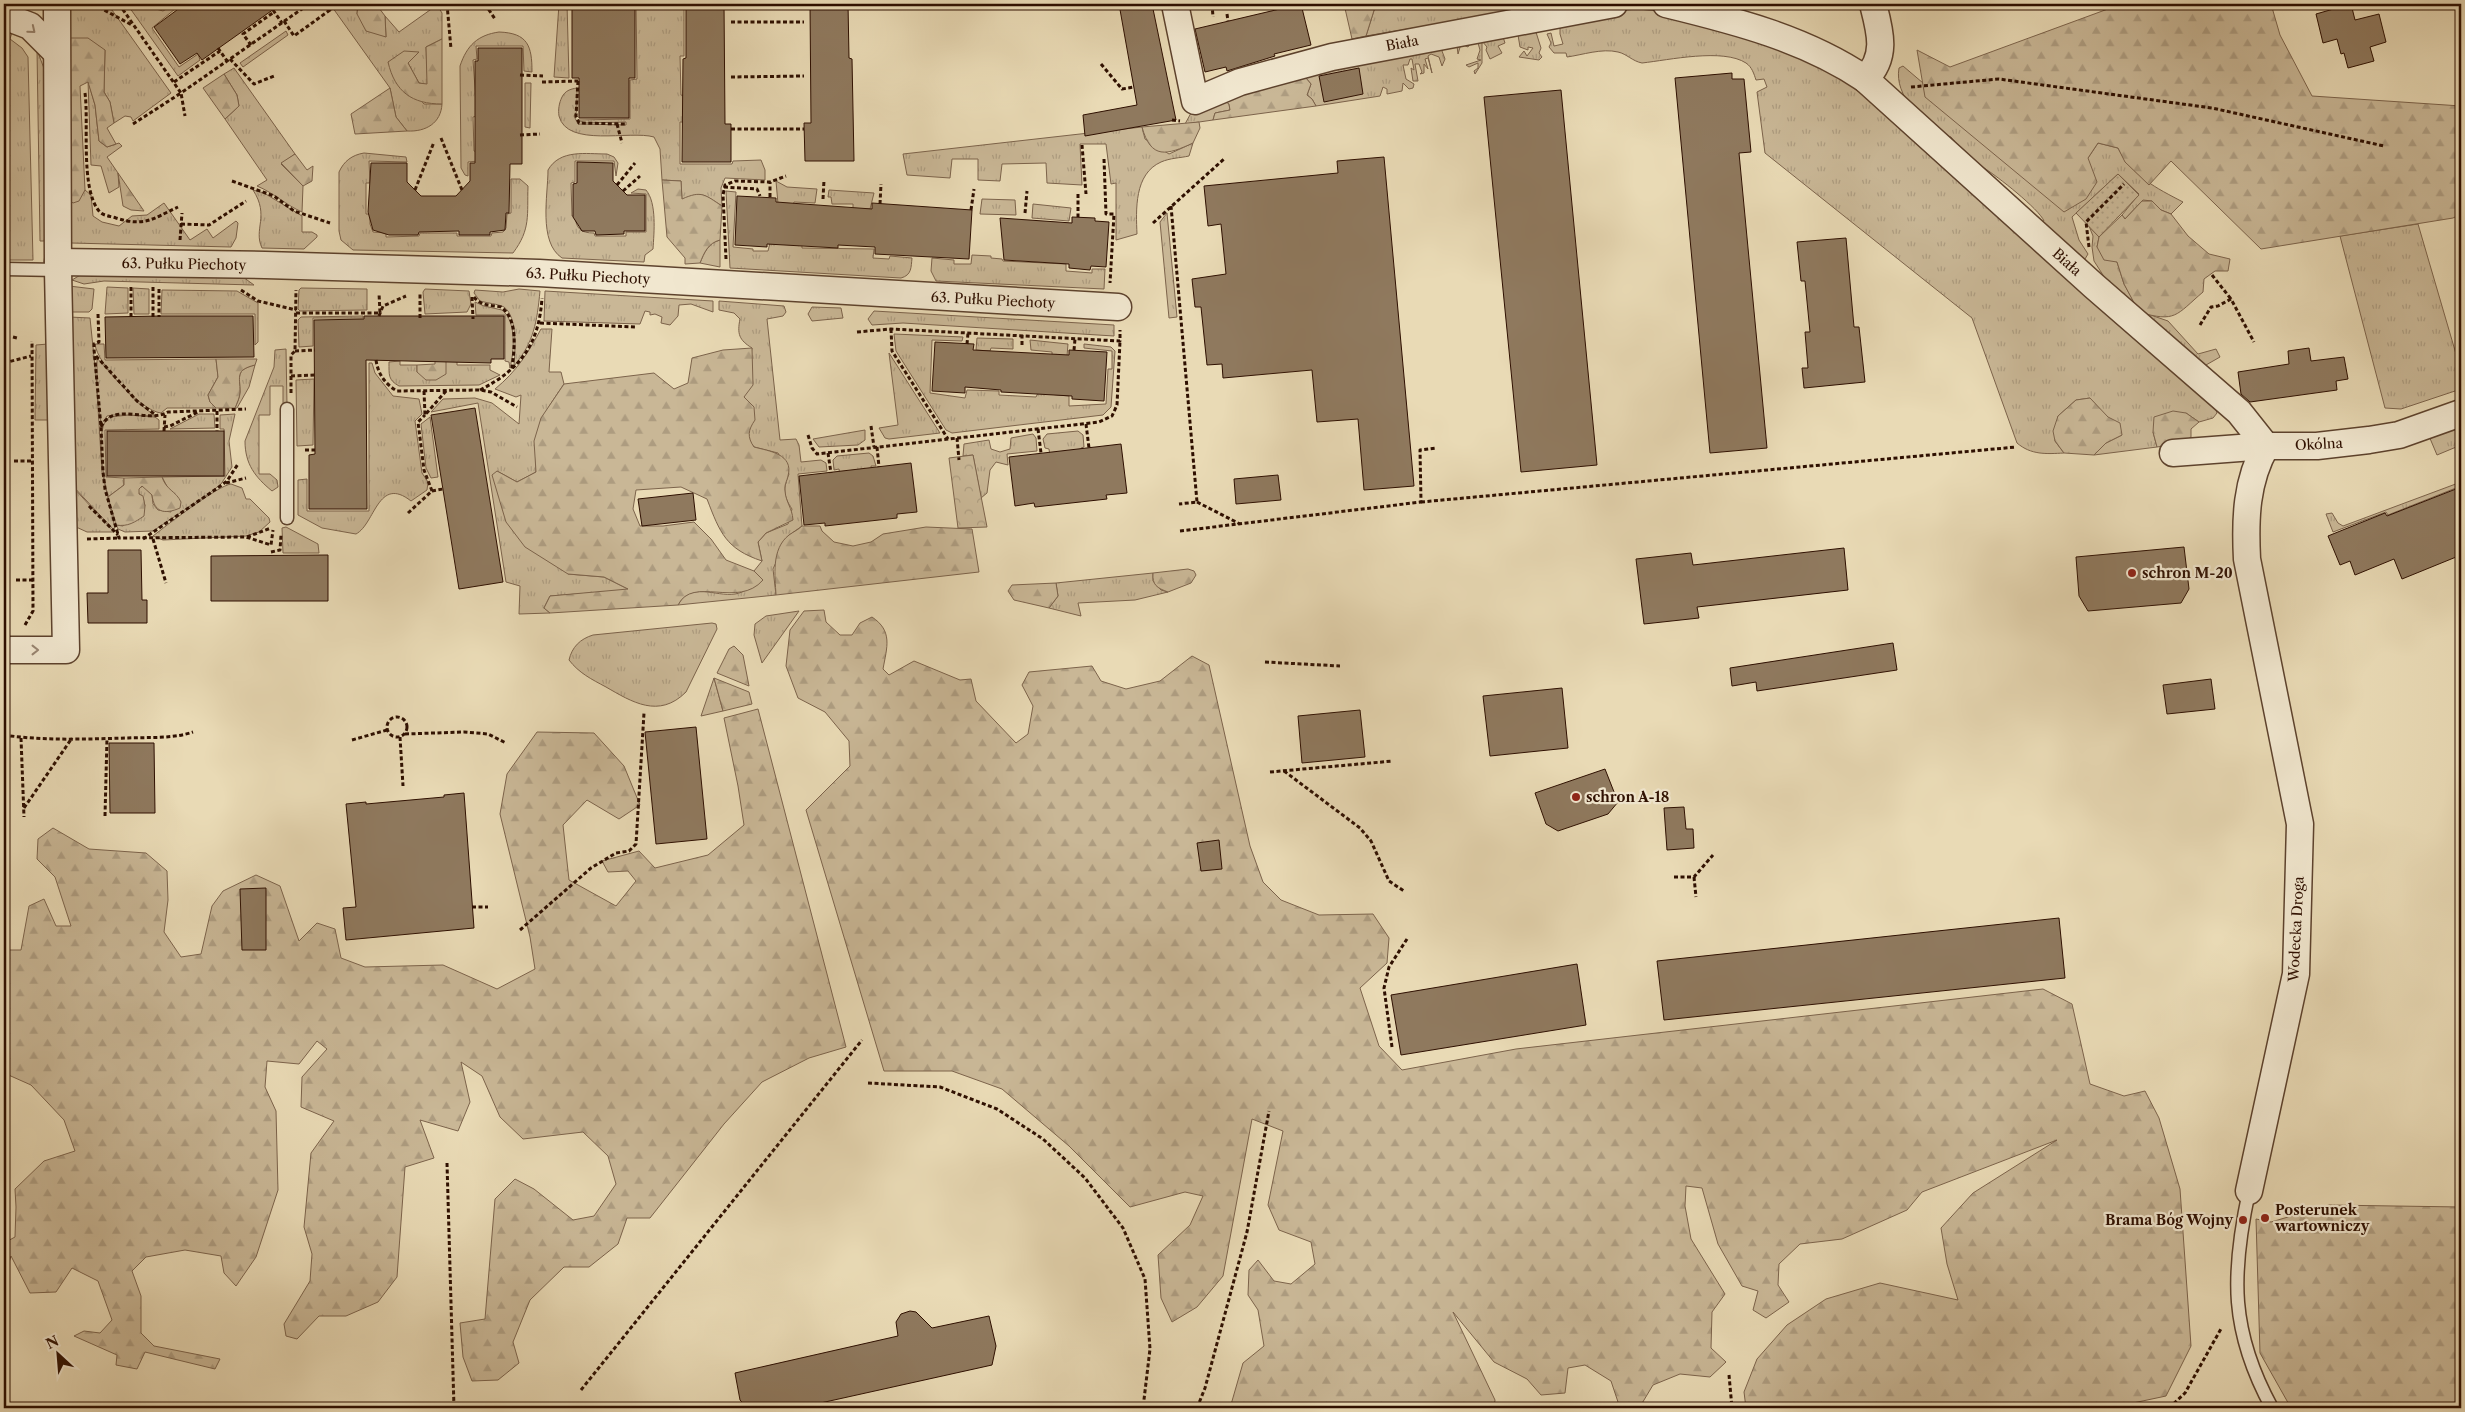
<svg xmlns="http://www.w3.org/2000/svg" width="2465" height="1412" font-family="'Libre Caslon Text',serif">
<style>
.grass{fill:url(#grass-tufts);stroke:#7c634b}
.forest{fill:url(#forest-firs);stroke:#7c634b}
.park{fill:url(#park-crowns);stroke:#7c634b}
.garden{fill:url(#garden-dots);stroke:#7c634b}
.building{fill:#8f795e;stroke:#2e0f00}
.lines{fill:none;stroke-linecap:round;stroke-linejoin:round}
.lane-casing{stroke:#5d422d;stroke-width:15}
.street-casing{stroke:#5d422d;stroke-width:29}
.path{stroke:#2e0f00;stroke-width:3;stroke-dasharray:4 2.5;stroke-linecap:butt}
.lane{stroke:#f1e7cf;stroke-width:12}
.street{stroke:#f1e7cf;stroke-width:26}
.oneway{stroke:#998672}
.poi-dot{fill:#8f2418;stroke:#f1e7cf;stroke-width:2}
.labels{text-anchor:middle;stroke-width:4.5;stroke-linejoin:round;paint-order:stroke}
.street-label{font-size:14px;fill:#2e0f00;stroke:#f1e7cf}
.poi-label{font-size:14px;font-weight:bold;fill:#2e0f00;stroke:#f1e7cf;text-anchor:start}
</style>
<defs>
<pattern id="grass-tufts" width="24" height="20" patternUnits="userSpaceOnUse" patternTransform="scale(1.25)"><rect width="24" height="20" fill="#c9b796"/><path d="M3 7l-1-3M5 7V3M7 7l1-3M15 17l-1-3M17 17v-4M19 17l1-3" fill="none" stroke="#ad9c80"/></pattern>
<pattern id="forest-firs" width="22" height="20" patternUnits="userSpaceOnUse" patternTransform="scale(1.25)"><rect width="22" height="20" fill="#c9b796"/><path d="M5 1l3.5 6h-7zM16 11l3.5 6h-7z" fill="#ad9c80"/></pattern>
<pattern id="park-crowns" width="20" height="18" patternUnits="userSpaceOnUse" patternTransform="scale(1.25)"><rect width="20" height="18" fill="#c9b796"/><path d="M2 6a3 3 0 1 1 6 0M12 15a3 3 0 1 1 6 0" fill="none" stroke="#ad9c80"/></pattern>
<pattern id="garden-dots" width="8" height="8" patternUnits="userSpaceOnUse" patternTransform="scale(1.25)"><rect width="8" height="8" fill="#c9b796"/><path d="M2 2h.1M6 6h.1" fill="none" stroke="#ad9c80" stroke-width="1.8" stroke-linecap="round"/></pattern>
</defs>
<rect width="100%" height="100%" fill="#e9dab5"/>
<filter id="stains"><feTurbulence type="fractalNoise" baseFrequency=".004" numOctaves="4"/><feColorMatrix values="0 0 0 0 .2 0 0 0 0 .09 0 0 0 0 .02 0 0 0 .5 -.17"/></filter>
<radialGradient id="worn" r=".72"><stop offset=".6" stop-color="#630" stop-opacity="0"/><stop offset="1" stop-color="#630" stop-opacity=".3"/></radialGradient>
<g class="grass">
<polygon points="68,4 93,4 112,10 171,93 133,121 131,117 125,116 114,123 110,102 104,92 105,50 67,38"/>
<polygon points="127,4 153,4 156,9 163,11 175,4 181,4 152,28 179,67 198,54 200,60 178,76"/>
<path d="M330,4h28l-1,10 29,23 -1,-21 14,16 38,-27 5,8v26l-16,8 2,38 -9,-2 -11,-20 10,-10 -30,9 36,42h18c-1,19 -16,28 -35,27l-11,-14 -6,-29z"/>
<polygon points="559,4 567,4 569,78 554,77"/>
<path d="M636,4h48v52h-4l1,39 4,1v26h-5v42h52l1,-3 28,-1 4,10v10l-40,-2 -4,10 1,18c-17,-11 -21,-16 -40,-6l-1,-19 -19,-1 -2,-31 -6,-12c-24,-7 -87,11 -95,-21 -1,-6 0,-13 3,-19 3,-6 8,-8 15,-9v23l-3,5 4,8 48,1v-3l-42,1 -6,-3 52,-1v-39l7,-1z"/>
<polygon points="1376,4 1510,4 1514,11 1366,36"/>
<path d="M1638,9l31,3 124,39 68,39 30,24 325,296 1,3 -4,5 -14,4 -13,-9 -33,19 4,15 -63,8 12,-12 16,-8 -32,-37 -14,2 -18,16 -3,25 9,12c-18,1 -33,2 -47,-10l-45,-125 -207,-165 -8,-61 10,-5 -3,-8 -8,1c-2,-6 -4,-13 -10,-17 -23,-15 -77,-3 -104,0 -10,-2 -15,-9 -24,-11 -16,-4 -36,3 -51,5l-1,-4h-12l-5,-6 2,-4 -4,-9 4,-1 3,13 9,-2 -3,-10v-10l-25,5 6,19 -2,5 3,4 -3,3 -20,-3 5,-6 3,5 6,-8 -5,-1v3l-8,-3 -2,-12 -11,3 -2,-2 -2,1 2,6 -7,3 4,7 -12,6 -4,-9 1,-3 -5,-6v22l-7,11 -1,-3 4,-3v-5l-9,4 -3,-2 15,-5 -4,-1 3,-9 -2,-7 -6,-2 -4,6 -7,-3 -3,10 -1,-8 -12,1 -3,4 3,8 -3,7 -3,-9 -8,-3 -3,2 4,17 -4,-15 -3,1 3,10 -4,-5v9l-4,1 2,-2 -3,-8h-4l3,17h-5l-2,-13 3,2 -2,-11h-2l-2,6h-5l3,14 8,5 -1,4 -4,1 -6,-6 -1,8 -15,3v-5l-4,-2 -3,9 -64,10 -4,-7 -5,-4 4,-11 -11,-13 301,-59z"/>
<polygon points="4,26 13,29 10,39 22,48 28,57 33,260 4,260"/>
<polygon points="286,31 288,35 243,67 240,63"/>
<path d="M499,32c29,1 33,14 33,40l-8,-1 -1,-25h-47l1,13 -4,1 4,56 -4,1 1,34 3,1 1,9 -10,1v14l-3,-1 -4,-7 -1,-102c7,-21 18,-31 39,-34z"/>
<polygon points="37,50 45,71 47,227 44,241 40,241"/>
<path d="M1903,66l20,17 3,14 162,61 10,-15 20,5c14,28 38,40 65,54l-12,12 -10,-4 -9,-9 -9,-1 -18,19 -3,-4 17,-21 -21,-20 -46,43 7,23 9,14 -3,5 -22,-14 -22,-22 3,-2c-5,-12 -47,-45 -60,-53 -5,-3 -10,-3 -15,-6 -8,-5 -11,-18 -18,-25 -2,-1 -5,-1 -7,-3 -22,-13 -50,-38 -45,-66z"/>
<path d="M234,68l61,86 -14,10 22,22 -1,26c-16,-7 -28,-19 -45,-26l10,-6 -42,-61 14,-13 -2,-11 -13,-21z"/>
<polygon points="88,81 95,105 99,141 107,147 119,143 122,146 107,157 118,173 119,187 109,193 101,166 91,165"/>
<polygon points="525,83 531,83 530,128 525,127"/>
<polygon points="1227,92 1230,110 1215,113 1213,120 1185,124 1197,102"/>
<path d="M1142,127l3,12 24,15 24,-11 -4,13c-9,2 -19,2 -28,6 -27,12 -25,48 -24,72l-21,6v-57l-5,1 -5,-40h-26l2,41 -35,-2 -1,-20 -44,1 -2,17 -22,-1v-21h-26l-2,19 -43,-3 -4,-21z"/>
<path d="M364,153l42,4 1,5 -38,-1 1,22h-4v31h4v10l3,8 13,1v4l33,-1 1,-3h37v3h34l1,-3 11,-1 3,-4 1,-14 4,-1v-34h9l8,7c-1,29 3,43 -15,67l-160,-3 -12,-10 -2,-9v-59c5,-11 13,-17 25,-19z"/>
<path d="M607,154l7,3 4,6 -2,13 -2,-15h-39v21l-4,1 1,33h3c1,13 6,17 19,17l1,3h31v-4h20v-38l-15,-1 7,-4 8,1c11,13 8,43 7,59l-8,6 -1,7 -82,-4c-24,-16 -14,-63 -14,-88 12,-21 38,-16 59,-16z"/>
<polygon points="776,181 787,187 817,189 815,203 794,202 793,205 778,204"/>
<polygon points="85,190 91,195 93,216 102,222 119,226 132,216 147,215 164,203 190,240 207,229 213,238 236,221 238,223 236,238 231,247 71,243 69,237 68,199 81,196"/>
<path d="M253,190l11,3 38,23v16h10l5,3v2l-13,12 -42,-1c-9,-19 8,-32 -9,-58z"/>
<polygon points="829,190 874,193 870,209 853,209 853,204 832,204 831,197 828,197"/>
<path d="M726,191l10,1 -3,55 20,2v2h15l2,-8 32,1v4l72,1 -1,9 16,1 1,-3 22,2c-1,9 0,17 -11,20l-171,-10z"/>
<polygon points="982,199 1015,200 1016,215 980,214"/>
<polygon points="1033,204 1071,208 1069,221 1032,218"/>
<polygon points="1167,213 1177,317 1169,318 1160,222"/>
<polygon points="2418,224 2461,371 2461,389 2401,409 2385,408 2340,236"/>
<polygon points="2089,226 2099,237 2097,247 2117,262 2124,284 2139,311 2168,321 2198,354 2216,349 2220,357 2206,365 2195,361 2110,286 2094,261 2092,247 2093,236"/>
<path d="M720,240v27l-20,-4c4,-10 8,-20 20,-23z"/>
<polygon points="972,255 991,256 991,258 1002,259 1003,261 1066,264 1066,271 1092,273 1092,269 1105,269 1104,289 936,281 931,271 932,258 954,260 954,264 971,264"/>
<polygon points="82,274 243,277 254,285 104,281 84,284 72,280"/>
<polygon points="69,286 94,289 92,309 89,312 69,312"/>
<polygon points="107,287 128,288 128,313 105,314"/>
<polygon points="133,288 149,289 149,314 134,314"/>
<polygon points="301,288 367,289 367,310 300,311 298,309 299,290"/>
<polygon points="425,289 469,291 471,304 467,312 425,314 423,292"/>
<path d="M519,289l21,2c-3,31 -6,51 -26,75 1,-14 4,-49 -10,-59 -6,-3 -17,-4 -24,-6l-6,-8 1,-3 28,2z"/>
<polygon points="162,290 237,291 258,303 258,342 255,345 255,314 161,314"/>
<polygon points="545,291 713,301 713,312 691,304 679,305 678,316 670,325 661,323 662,317 655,314 650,315 650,312 645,311 640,324 544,321"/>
<path d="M719,301l65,5 2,6 -3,4 -16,3 13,121 16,-1 3,6 2,17 20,-2 5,3 1,8 -29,3 4,52 -14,10 -15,33 3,26 -98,10c12,-24 37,-8 57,-11 9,-1 20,-10 28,-14l-9,-9 8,-10 -4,-19 8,-9 22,-9 4,-15c-9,-13 -9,-21 -3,-35l-11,-21 -24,-6 -5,-7 -5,-43 8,-49c-13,-8 -15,-14 -12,-29l-6,-6 -15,-3z"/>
<path d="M475,302l9,4 18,4c15,12 12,41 8,58l-1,-6 -4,-1v-46h-29z"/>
<polygon points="812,307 841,308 843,318 812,321 808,314"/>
<polygon points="874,311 1114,325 1114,336 903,323 872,325 868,319"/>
<polygon points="363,316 363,318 313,318 313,346 299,347 298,320 301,317"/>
<polygon points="69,317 90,318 97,386 97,358 136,401 155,416 114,415 107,416 101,425 97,392 102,472 115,528 113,529 71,484"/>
<path d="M541,329h11l-3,43h12l3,12c-25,37 -30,42 -28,88l-19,10 -20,-11 71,103 36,3 26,13 -80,6 -6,12 6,5 -31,1 1,-28 -14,-4 -28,-179 -47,9 12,-13 32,-1 17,5 27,21 2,-29 -5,2 -21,-8c22,-18 33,-36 46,-60z"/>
<polygon points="894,334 963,337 962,341 932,340 930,393 965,398 967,390 999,391 999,395 1036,397 1038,393 1069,396 1069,406 1106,404 1108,369 1112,369 1112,351 1084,348 1084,344 1111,347 1115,351 1111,407 1103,415 952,433 946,430 896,351"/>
<polygon points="977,338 1013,339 1013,349 991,348 990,351 976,350"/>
<polygon points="1030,340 1068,344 1067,356 1052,355 1052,352 1031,350"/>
<polygon points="48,344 50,420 35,420 36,345"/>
<path d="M95,344h9l1,16 111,-1 2,18 -10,18 2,7 6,6h-49l-6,5c-20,-2 -64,-49 -66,-69z"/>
<path d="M286,349l1,56h-4v-19h-13v29h-11v59h11l7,6 1,7 -6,4c-17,-14 -27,-27 -27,-50l29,-74 1,-17z"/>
<polygon points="889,353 940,433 889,439 885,438 879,428 898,425"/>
<path d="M400,361v4h17v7l29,-11h11v4h33v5l10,5 -21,10 -80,1c-11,-6 -10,-11 -10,-24z"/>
<path d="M369,363h3l3,10 18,23 26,3 3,15 -7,7 7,52 6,9 -1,8 -16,11c-33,-26 -36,23 -55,33l-34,-6 -24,-13v-35l9,-1v32h62z"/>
<path d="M255,365l-6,22 -12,21h-2c2,-5 5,-11 5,-16 0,-16 -5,-22 15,-27z"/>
<polygon points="314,379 313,445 297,446 296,380"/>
<polygon points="199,414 214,414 215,428 170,429"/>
<polygon points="235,414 229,441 232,467 221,484 210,493 153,531 125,532 118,529 116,525 123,526 145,506 143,497 139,494 138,489 143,486 152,495 153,504 158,510 171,512 169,490 162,477 225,476 224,429 220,429 220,415"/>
<path d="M129,415l26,2 4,3v9l-54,1 1,47 18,1v7l-16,12c-4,-17 -14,-69 1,-80z"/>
<polygon points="430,417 438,477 431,478 426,468 421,424"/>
<polygon points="2461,422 2461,445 2437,455 2429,436"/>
<polygon points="865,430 865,440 858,445 819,447 813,439"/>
<polygon points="1078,431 1083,435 1084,447 1081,448 1081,453 1050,456 1049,449 1045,448 1043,439 1047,434"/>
<polygon points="1033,434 1036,438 1037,451 1007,454 1008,465 996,462 990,470 987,493 981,498 973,455 963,456 964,444 989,440 991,449 1000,452 1010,449 1011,438"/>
<polygon points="869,453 873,456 876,466 871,466 872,472 840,476 839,469 834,470 833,460 837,456"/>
<polygon points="2461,482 2461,486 2388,515 2386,512 2333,532 2326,514 2332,513 2338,523 2343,526"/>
<path d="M231,484l11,4 4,11h4l19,19 1,4 -11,10 -13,4 -83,4 -10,-4c14,-11 64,-50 78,-52z"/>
<polygon points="72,486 114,532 87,532 74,526"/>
<polygon points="286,527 318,544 319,553 283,553 282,528"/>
<polygon points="1153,573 1153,581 1161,590 1168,592 1135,600 1078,603 1081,616 1049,608 1058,596 1056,583"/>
<polygon points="799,611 762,663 754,635 755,624 766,616"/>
<path d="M712,623l4,1 1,5 -31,63c-27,27 -54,10 -80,-5 -15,-8 -27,-14 -37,-27 3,-13 11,-21 24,-25z"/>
<polygon points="714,678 723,711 701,716"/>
</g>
<g class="forest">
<polygon points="358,4 376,4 385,16 386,37 366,31 357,14"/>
<polygon points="1344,4 1376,4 1366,36 1352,39"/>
<polygon points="2271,4 2280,35 2312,96 2461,106 2461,214 2453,218 2261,249 2171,161 2149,185 2125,162 2118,148 2098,143 2088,158 2097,182 2086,199 2064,212 1925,97 1917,50 1950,67 2116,6"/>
<polygon points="67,38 88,38 105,50 104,92 110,102 114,123 107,128 116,144 107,147 99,141 95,105 88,82 80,86 85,190 79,201 73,203 68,199"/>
<path d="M442,39v65c-30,0 -47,-12 -54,-42l16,-11 15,1 -11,11 11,20 8,1 -1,-37z"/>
<polygon points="1300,71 1311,84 1307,95 1312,99 1316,106 1213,120 1215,113 1230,110 1229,104 1220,98"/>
<polygon points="224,74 237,95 239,106 225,119 203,88"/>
<polygon points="390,88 396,117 407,131 355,134 351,114"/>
<path d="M1199,122l1,6 -7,15c-26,12 -42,17 -51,-16z"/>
<polygon points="295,154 307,170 313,166 312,181 303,186 281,163"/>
<polygon points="118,173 144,211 131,210 123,206"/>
<path d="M662,180l19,1 1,18c20,-9 23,-4 40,7l-2,34c-12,3 -16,13 -20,23l-15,1v-6l-18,-21z"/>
<path d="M2142,201h10l9,9 10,4 17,22 21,18 21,5 -2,12h-13l-11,8 -1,13c-27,23 -27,31 -64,20l-15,-28 -7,-22 -13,-2 -7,-13 2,-10 23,-22 3,4z"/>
<path d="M752,348l1,37 -9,12 10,10 1,13c-7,10 -8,17 -1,27 15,4 40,7 34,29 -1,5 -4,9 -3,15 1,12 7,16 8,29l-27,13 -8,9 4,19c-36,-12 -42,-28 -55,-62l-26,-12 -45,3 -3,19 7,17h23l31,-4 17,17 15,21 28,11 9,9c-25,29 -70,-5 -85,25l-128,8 -6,-5 6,-12 78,-7 -24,-12 -36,-3 -43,-27 -19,-25 -14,-47 5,-4 20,11 19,-10 -2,-31 7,-23 23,-34 90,-11 20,16 14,-6 4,-25 31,-8z"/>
<path d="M216,359h41l-2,6c-20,5 -15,11 -15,27 0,5 -3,11 -5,16h-19l-6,-6 -2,-7 10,-18z"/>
<polygon points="435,360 446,361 446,374 436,380 426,380 417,372 417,365 435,364"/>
<polygon points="2090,398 2108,417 2120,423 2122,435 2106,443 2094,455 2064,453 2055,441 2053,431 2058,416 2076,400"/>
<polygon points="2173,411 2186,413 2199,422 2191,429 2191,437 2182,443 2157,447 2153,432 2154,417"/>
<path d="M162,477c4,13 14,14 19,25l-1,6c-16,7 -26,4 -28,-13l-10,-9 -3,3v5l4,2 2,10 -1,10c-9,6 -16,11 -28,9l-8,-28 16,-12v-7z"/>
<path d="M802,526h18l2,5 12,11 19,4 18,-4 12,-8 43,-7 46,2 7,43 -203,23c-1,-19 -5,-46 13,-60 4,-3 9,-5 13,-9z"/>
<path d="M1188,569l6,2 2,4 -5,8 -23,9c-11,-4 -16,-7 -15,-19z"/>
<polygon points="1056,583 1058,596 1049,608 1014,600 1008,591 1012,585"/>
<path d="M824,610l2,12 14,13h12l8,-12 12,-6c21,14 15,30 11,52l6,6 25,-14 46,19 11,-1 5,22 40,42 12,-9 5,-28 -11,-21 7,-13 63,-6 9,15 25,8 34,-8 32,-25 17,9 41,181 13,36 18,18 38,15 54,-1 16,24 -2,25 -27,25 19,58 23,24 114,-21 527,-60 29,15 18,80 34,12 21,-5 14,27 21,71 11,157 -25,50 -33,7v5h-387l-2,-16 13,-33 30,-34 39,-26 54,-16 78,17 -11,-36 -6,-36 32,-35 84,-53 -135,52 -15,18 -65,29 -42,5 -21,20 -1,21 11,17 -23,16 -13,-8 5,-19 -16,-5 -24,-42 -16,-56 -16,-2 -1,20 6,33 34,55 -13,18 -1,36 15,14 -16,15 -30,-3 -27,11 -12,20 -21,3 -9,-27 -26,-16 -17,3 -3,25 -24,2 -14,-16 -33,-17 -41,-50 42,88 -1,8h-264l13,-45 21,-17 -6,-36 -10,-15 1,-25 9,-10 16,21 17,3 24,-20 -4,-22 -32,-12 -11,-25 15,-74 -31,-12 -29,157 -26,31 -25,15 -11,-24 -3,-43 32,-30 13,-29 -18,-4 -55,15 -61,-61 -67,-57 -50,-18h-68l-78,-261 44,-44 -1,-25 -24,-29 -27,-14 -12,-32 4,-36 14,-19z"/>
<polygon points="734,646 743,655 749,686 717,673 729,649"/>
<polygon points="714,678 749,692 752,704 723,711"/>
<polygon points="758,709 846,1047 809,1058 762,1082 724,1124 650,1218 627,1218 618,1244 589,1267 564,1267 530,1300 513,1342 519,1363 498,1380 472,1381 463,1357 460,1323 485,1319 495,1199 515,1179 534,1189 573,1220 594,1216 616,1184 608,1156 583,1132 523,1139 500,1117 482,1076 461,1062 470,1102 458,1131 420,1120 434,1158 405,1167 397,1277 378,1302 346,1316 319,1316 297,1339 286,1336 284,1324 310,1281 312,1254 304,1227 311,1153 334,1121 301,1107 302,1077 327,1049 317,1041 299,1064 267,1061 265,1087 276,1111 278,1190 256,1257 236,1286 224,1273 221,1256 185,1250 146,1257 132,1271 141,1296 141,1333 154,1346 220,1359 215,1369 145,1352 137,1369 116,1365 117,1355 74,1336 84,1331 100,1333 112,1320 98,1281 72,1268 56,1292 30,1293 11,1256 4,1279 4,1243 15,1237 16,1207 15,1189 44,1161 75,1151 64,1120 31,1085 4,1073 4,950 21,950 29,906 44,899 56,926 71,926 55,877 37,859 38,839 53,828 89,849 146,853 167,871 168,900 164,932 181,957 201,954 212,906 223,891 256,875 280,886 299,941 317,923 335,929 341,958 365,967 443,965 497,989 535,969 530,937 500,814 507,774 537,732 594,733 624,766 640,805 619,819 587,800 563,825 569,880 616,906 636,881 628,871 608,872 602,861 639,851 655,868 708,855 744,825 738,786 724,718"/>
<polygon points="2329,1205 2461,1207 2461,1408 2291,1408 2260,1353 2256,1219 2271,1222"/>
</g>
<polygon class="park" points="973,455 987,527 958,528 949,458"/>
<polygon class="garden" points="2118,174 2139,195 2099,237 2076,213"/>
<g class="building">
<polygon points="185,4 281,4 202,60 197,53 180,64 154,27"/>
<polygon points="572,4 635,4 635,78 629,78 629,118 579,118 579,78 572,78"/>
<polygon points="686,4 724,4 725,124 731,124 731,162 682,162 683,59 686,58"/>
<polygon points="810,4 848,4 849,58 852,59 854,161 805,161 804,123 811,123"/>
<polygon points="1119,4 1152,4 1176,120 1085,136 1083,115 1137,105"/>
<polygon points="1301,4 1311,45 1274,54 1275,56 1227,71 1226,67 1205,72 1195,29"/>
<polygon points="2351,4 2355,20 2379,14 2386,42 2370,47 2374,61 2348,68 2344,53 2341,54 2337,39 2323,43 2316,14"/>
<polygon points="478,48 522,48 522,164 510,164 509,213 506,213 505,230 490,232 490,235 459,235 459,231 419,232 418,235 389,235 373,230 368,212 371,163 407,163 407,182 421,196 456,196 470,181 470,163 475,163 475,61 478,61"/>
<polygon points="1359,68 1363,94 1324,102 1319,76"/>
<polygon points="1732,73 1732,79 1744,79 1751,152 1739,153 1767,448 1710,453 1675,78"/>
<polygon points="1561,90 1597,465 1521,472 1484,97"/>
<polygon points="1384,157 1414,486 1364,490 1358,419 1317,422 1312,370 1223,378 1222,364 1207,365 1201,307 1195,307 1192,279 1226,274 1221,224 1208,226 1204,186 1338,173 1337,161"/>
<polygon points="577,162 613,163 613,181 627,195 645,195 645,231 624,231 624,234 596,235 595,231 582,231 573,217 573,184 577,183"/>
<polygon points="737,196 776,198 776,202 872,209 872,203 972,210 969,259 875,254 875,247 838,245 838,248 767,244 767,247 735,245"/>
<polygon points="1072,217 1095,218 1095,221 1109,222 1106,267 1091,266 1090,270 1069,268 1069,264 1004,260 1000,218 1072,223"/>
<polygon points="1846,238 1854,327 1859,327 1865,382 1804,388 1802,368 1808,368 1805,332 1810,332 1805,281 1801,281 1797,242"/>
<polygon points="161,316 253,316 254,357 106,358 105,317"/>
<polygon points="364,316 504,316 504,359 491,359 491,363 366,360 367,509 309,509 309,455 315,454 314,320 364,319"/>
<polygon points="935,342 974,344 973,350 1069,355 1069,350 1107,352 1104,401 1072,399 1072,396 1001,392 1001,390 965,387 965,393 932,391"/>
<polygon points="2309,348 2311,361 2344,357 2348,379 2336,381 2337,390 2250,402 2241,394 2238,372 2289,364 2288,351"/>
<polygon points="475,408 503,582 459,589 431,415"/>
<rect x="107" y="431" width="117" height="45"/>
<polygon points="1121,444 1127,493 1106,495 1107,499 1035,507 1034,503 1015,506 1009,457"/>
<polygon points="911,463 917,512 897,514 897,518 825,526 825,523 804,525 799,476"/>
<polygon points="1278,475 1281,500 1236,504 1234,479"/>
<polygon points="2461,487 2461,555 2402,579 2394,559 2355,575 2350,561 2340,565 2328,536 2385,513 2387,516"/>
<polygon points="693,493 696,520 642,526 638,499"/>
<polygon points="2184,547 2189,589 2181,603 2088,611 2079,596 2076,557"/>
<polygon points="1844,548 1848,590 1697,607 1699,618 1644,624 1636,559 1691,553 1693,565"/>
<polygon points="108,550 141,550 142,600 147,600 147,623 88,623 87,593 108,593"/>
<polygon points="328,555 328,601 211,601 211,556"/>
<polygon points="1893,643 1897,670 1757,691 1756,682 1732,686 1730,668"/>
<polygon points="2211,679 2215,709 2167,714 2163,685"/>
<polygon points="1562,688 1568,748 1490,756 1483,696"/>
<polygon points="1360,710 1365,757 1302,763 1298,716"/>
<polygon points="696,727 707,839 656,844 645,732"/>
<polygon points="109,743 154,743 155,813 110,813"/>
<polygon points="1605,769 1618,802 1608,814 1558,831 1546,824 1535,793"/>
<polygon points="464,793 474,928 346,940 343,908 356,907 346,804 366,802 366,804 444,797 444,795"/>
<polygon points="1684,807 1686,829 1693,829 1694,848 1667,850 1664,808"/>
<polygon points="1219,840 1222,869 1201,871 1197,843"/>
<polygon points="266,888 266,950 242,950 240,889"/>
<polygon points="2059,918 2065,978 1664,1020 1657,961"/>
<polygon points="1577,964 1586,1025 1401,1055 1391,995"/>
<polygon points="910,1311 916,1312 932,1328 989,1316 996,1346 992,1365 798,1408 747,1408 740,1400 735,1373 898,1336 896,1322 901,1314"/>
</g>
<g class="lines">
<defs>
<g id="lane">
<polyline points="4,269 58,270"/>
<polyline points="287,518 287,409"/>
<path d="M2249,1191c-18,84 -19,140 23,217"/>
</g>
<g id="street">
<polyline points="1175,4 1195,101 1240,82 1332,57 1614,4"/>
<path d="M1666,4c70,17 140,35 199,75l229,207 145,126 27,34"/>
<polyline points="4,16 30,26 56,52"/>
<path d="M1865,79c23,-22 15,-48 8,-75"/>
<polyline points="58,262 265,265 539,273 1118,307"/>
<polyline points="2173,453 2266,446 2317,446 2369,440 2399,435 2461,413"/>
<polyline points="4,650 66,650 58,270 57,4"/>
<path d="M2249,1191l47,-217 4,-150 -53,-265c-2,-40 -1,-78 19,-113"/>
</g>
</defs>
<use href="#lane" class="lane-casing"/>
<use href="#street" class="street-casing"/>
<g class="path">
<polyline points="93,4 132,25"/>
<polyline points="119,4 181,93 309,4"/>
<polyline points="447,4 451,49"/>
<polyline points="485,4 495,19"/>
<polyline points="1212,4 1213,17"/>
<polyline points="273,10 282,23"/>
<polyline points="1227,14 1228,21"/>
<polyline points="284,21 294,36 330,10 325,4"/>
<polyline points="731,22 804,22"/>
<polyline points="251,45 243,34 274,12"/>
<polyline points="218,48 227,61"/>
<polyline points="230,59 254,84 274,76"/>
<polyline points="1101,64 1122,89 1134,87"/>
<polyline points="520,75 543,76"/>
<polyline points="731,77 804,76"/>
<polyline points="578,81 576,116 579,123 625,124"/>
<polyline points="174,82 220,51"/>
<polyline points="542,82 578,81"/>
<polyline points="1911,87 1999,79 2212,108 2384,146"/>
<path d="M85,93c4,29 -5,95 14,118 4,5 11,5 17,7 29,9 36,1 62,-11"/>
<polyline points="1172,120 1180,121"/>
<polyline points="133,124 181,93 185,116"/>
<polyline points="617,124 622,143"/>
<polyline points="731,129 804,129"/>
<polyline points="520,135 540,134"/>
<polyline points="441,138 462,190"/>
<polyline points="1082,145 1086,194"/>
<polyline points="1104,159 1106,214 1114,214 1110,283"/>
<polyline points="232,181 274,196 294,211 330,223"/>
<polyline points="617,185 635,163"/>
<polyline points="724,187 757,189 760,196"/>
<polyline points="415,190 434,142"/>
<polyline points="623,191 640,176"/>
<polyline points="1078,194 1078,217"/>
<polyline points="770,197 770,182"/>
<polyline points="823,199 824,180"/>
<polyline points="880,204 881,184"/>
<polyline points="1171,206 1197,502 1179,504"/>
<polyline points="971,210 974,189"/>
<polyline points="1025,213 1027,191"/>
<polyline points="1153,223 1224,159"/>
<polyline points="181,224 209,225 246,201"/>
<polyline points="180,240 182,213"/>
<polyline points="2089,247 2086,222 2124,184"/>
<polyline points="726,259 723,195 725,185 735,181 770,182 786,176"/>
<polyline points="2212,275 2231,299"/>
<polyline points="131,287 131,317"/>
<polyline points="159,289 159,317"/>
<polyline points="241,290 258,301 296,310"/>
<polyline points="472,297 473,319"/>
<path d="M474,297c7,9 17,8 27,10 18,13 13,43 11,62"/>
<polyline points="296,313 380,313 379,293"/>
<polyline points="98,314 99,342 94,344 94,349 101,427 103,472 105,489 119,538 246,537 271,545 273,530"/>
<polyline points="379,316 383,306 406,296"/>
<polyline points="153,317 153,287"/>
<polyline points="420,318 420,293"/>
<polyline points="540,323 636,327"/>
<polyline points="2200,325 2211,307 2218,306 2231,299 2254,342"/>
<polyline points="891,329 892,351 948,439"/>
<polyline points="857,332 891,329 1120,341 1120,330"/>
<polyline points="13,337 17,338"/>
<polyline points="967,344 968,333"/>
<polyline points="1022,345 1022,335"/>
<polyline points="1074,350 1075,339"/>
<polyline points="295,351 315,350"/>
<polyline points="96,356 137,401 157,416"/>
<path d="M376,360c2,14 9,24 21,31l83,-1 11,2 26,15"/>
<polyline points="4,363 31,356"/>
<polyline points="291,376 315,375"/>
<path d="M480,390c41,-21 59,-46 62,-92"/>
<polyline points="424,391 425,415 446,391"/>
<polyline points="291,393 291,355 295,351 296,290"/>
<polyline points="217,411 217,431"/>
<polyline points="1086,424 1089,448"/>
<polyline points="871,426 874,447"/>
<path d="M101,427c12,-26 48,-3 67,-15l78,-3"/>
<polyline points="164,427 170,426 198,412"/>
<polyline points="1038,429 1041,453"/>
<polyline points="164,431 165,415"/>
<polyline points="808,435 812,448 817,454 1099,422 1112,416 1117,405 1120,341"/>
<polyline points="957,438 959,460"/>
<polyline points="877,447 879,467"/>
<polyline points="305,450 315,450"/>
<polyline points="828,453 831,473"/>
<polyline points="14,461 31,461"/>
<polyline points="226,483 246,478"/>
<polyline points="432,491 443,489"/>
<polyline points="1197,502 1240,524"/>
<polyline points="1421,502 2016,447"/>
<polyline points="89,506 118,535"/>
<polyline points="408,513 432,491 424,470 418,422 425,415"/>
<polyline points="1180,531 1421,502 1420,450 1436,448"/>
<polyline points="247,537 271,528"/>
<polyline points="87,539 119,538"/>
<polyline points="143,539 219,487 227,481 238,464"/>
<polyline points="153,539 166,583"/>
<polyline points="271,552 280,550 281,535"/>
<polyline points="16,580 33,580"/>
<polyline points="25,625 33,611 32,341"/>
<polyline points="1265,662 1340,666"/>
<circle cx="397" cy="727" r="10"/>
<polyline points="405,734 464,732 488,734 506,743"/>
<path d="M4,735c40,6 83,4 124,3 22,-1 44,1 65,-6"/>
<polyline points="400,737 403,786"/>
<polyline points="21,738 24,817"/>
<polyline points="352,740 387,730"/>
<polyline points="1284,771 1360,828 1371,841 1389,881 1404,891"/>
<polyline points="1270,772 1393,761"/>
<polyline points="24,808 72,738"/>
<polyline points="105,816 107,738"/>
<polyline points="1674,877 1694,877 1713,855"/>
<polyline points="1694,877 1696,897"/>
<polyline points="472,907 488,907"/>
<polyline points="520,930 591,868 616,853 629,851 636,844 644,713"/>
<polyline points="1392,1047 1384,988 1389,967 1407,939"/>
<polyline points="868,1083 940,1087 997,1109 1043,1139 1085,1178 1123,1228 1145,1279 1150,1349 1143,1408"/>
<polyline points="447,1163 454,1408"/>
<polyline points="1729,1375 1732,1408"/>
<polyline points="581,1390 862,1040"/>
<polyline points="1197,1408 1205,1388 1247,1232 1269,1111"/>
<polyline points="2169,1408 2185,1393 2222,1327"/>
</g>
<use href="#lane" class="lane"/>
<use href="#street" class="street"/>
</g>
<defs><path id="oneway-chevron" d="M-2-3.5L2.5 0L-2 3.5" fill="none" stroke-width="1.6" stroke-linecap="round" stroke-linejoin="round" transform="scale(1.25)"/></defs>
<g class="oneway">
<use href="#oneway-chevron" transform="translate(32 30) rotate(39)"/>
<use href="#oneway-chevron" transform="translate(35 650)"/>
</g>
<g class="poi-dot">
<circle cx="2132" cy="573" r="5"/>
<circle cx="1576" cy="797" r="5"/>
<circle cx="2265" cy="1218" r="5"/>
<circle cx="2243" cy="1220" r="5"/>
</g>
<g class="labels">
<g class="street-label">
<text transform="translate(1402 43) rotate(-11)" y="5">Biała</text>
<text transform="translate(2067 262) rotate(42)" y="5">Biała</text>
<text transform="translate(184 264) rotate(1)" y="5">63. Pułku Piechoty</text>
<text transform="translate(588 276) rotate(3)" y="5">63. Pułku Piechoty</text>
<text transform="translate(993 300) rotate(3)" y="5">63. Pułku Piechoty</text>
<text transform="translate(2319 444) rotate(-3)" y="5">Okólna</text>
<text transform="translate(2296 929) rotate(-87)" y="5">Wodecka Droga</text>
</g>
<g class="poi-label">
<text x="2142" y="578">schron M-20</text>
<text x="1586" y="802">schron A-18</text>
<text x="2275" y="1215">Posterunek<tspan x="2275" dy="16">wartowniczy</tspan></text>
<text x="2233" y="1225" text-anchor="end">Brama Bóg Wojny</text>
</g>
</g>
<rect width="2465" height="1412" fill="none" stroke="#e9dab5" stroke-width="20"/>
<rect x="5" y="5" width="2455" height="1402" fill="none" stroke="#2e0f00" stroke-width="2.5"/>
<rect x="10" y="10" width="2445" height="1392" fill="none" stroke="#2e0f00"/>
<g transform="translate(58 1354) rotate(334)" stroke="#f1e7cf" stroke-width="4" paint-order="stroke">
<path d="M0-4L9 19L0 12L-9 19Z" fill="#2e0f00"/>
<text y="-8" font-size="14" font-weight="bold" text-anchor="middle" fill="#2e0f00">N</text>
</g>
<rect width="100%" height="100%" filter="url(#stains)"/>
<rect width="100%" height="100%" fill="url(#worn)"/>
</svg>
